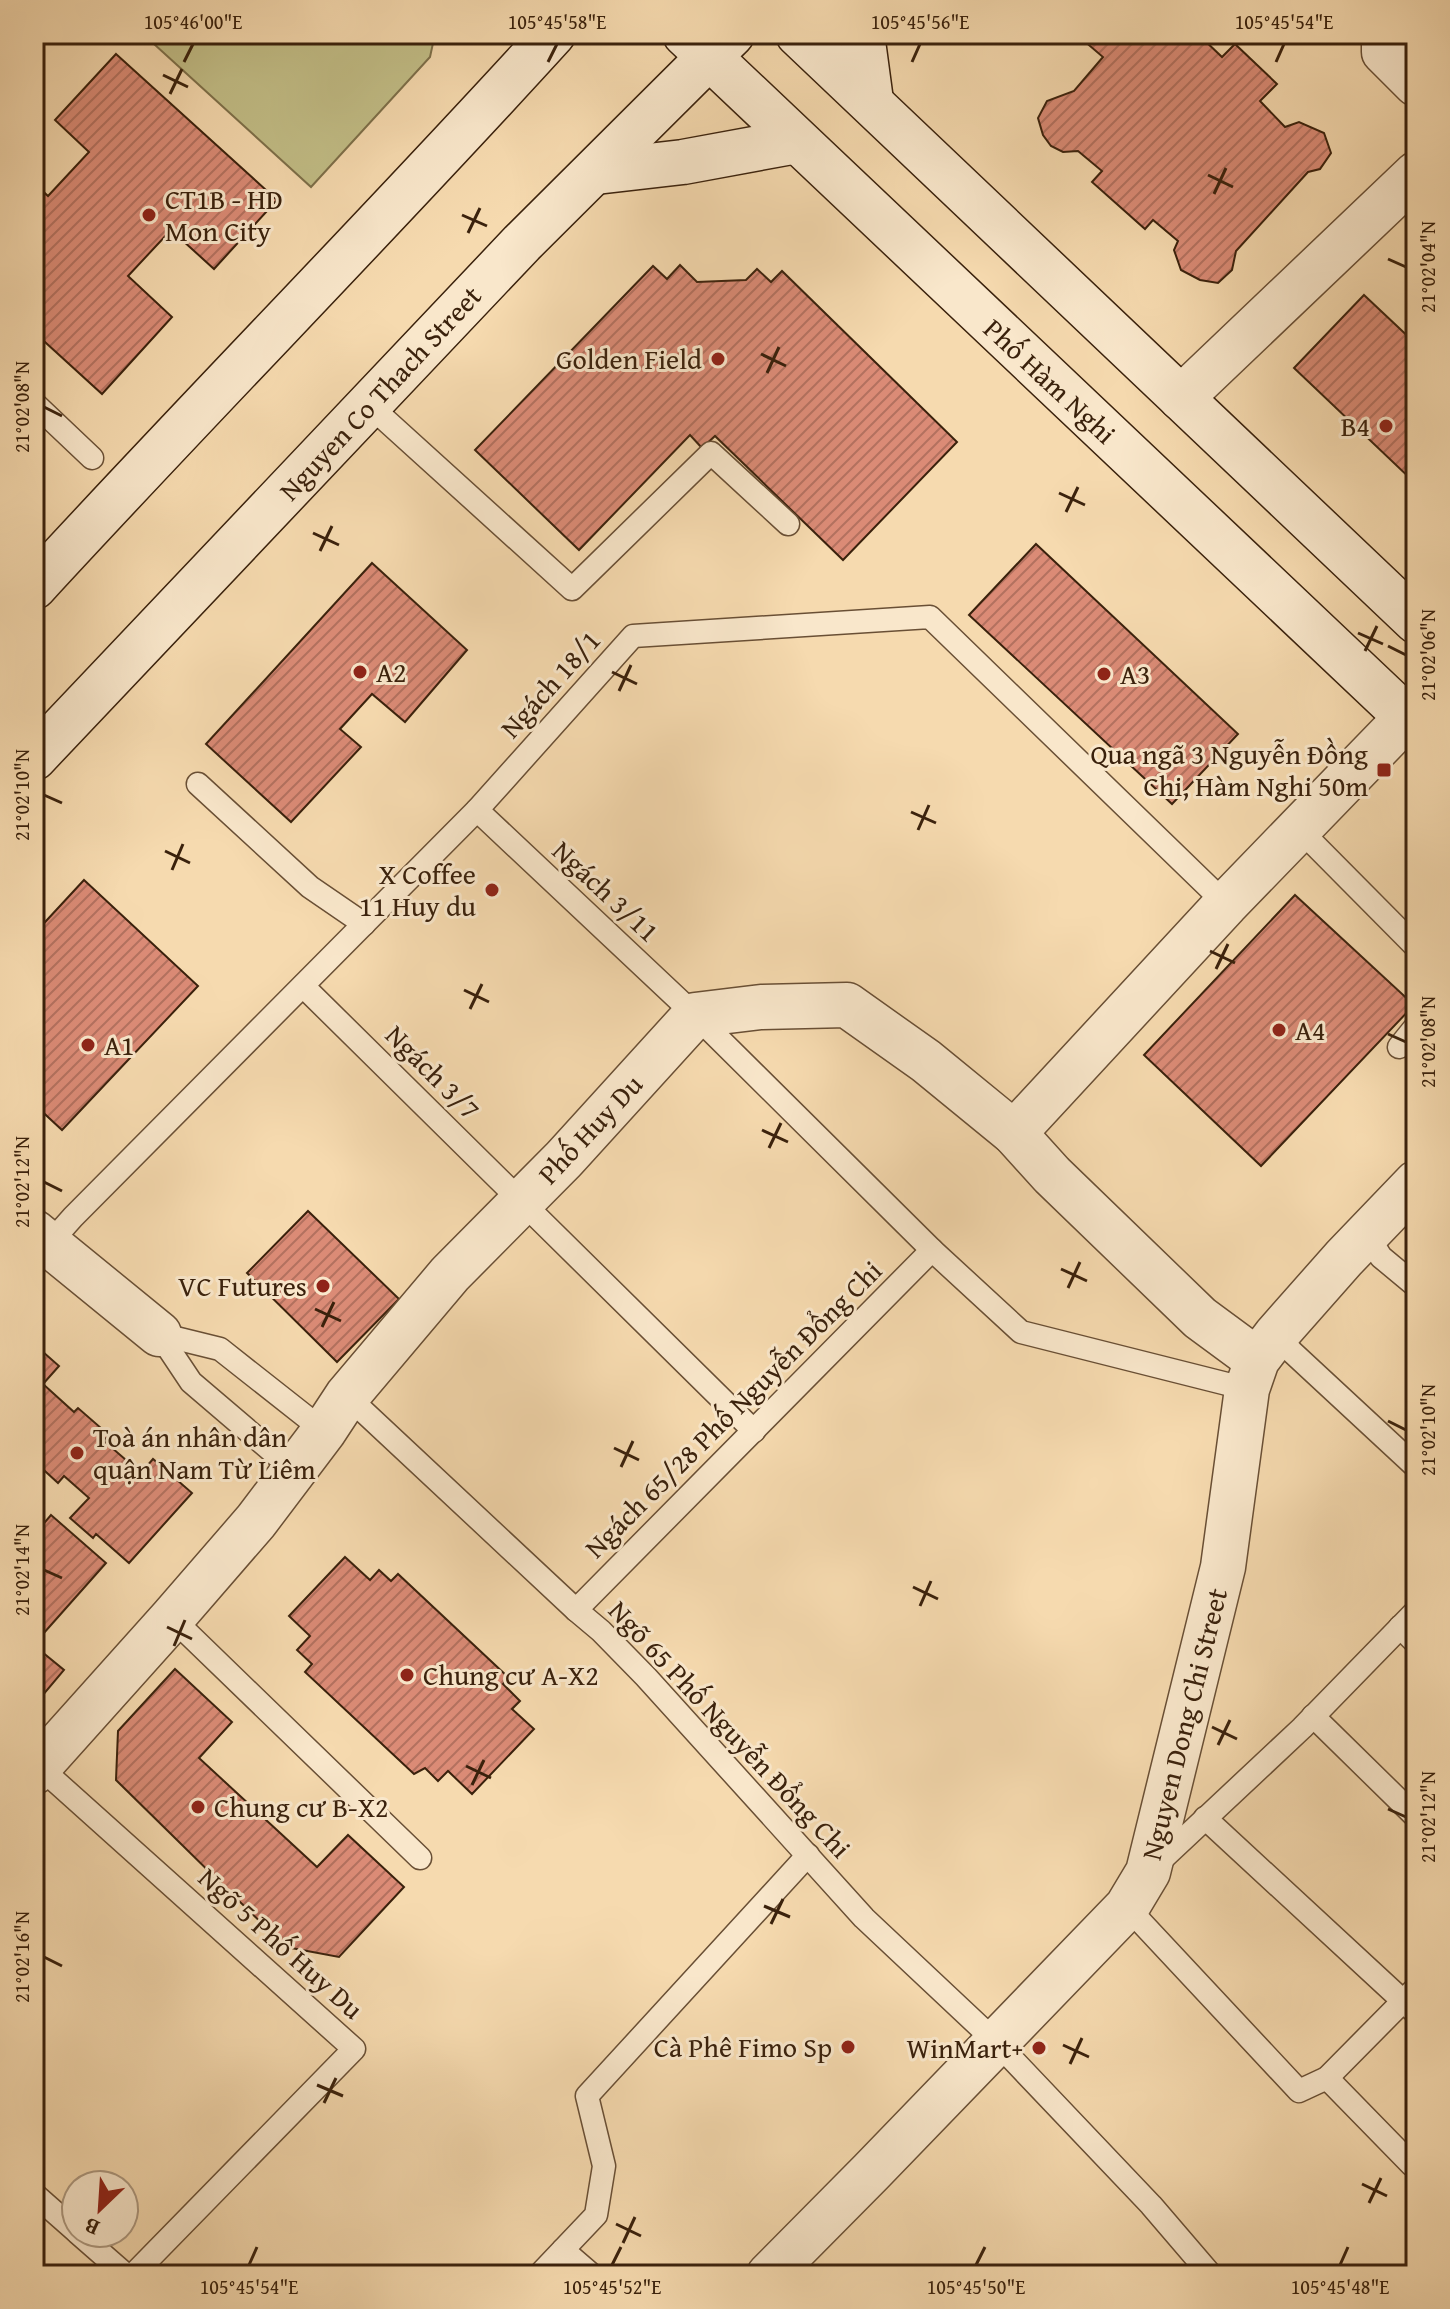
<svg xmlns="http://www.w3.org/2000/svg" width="1450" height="2309" font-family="'Gentium Book Plus',serif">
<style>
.park{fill:#c2be87;stroke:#7e704a;stroke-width:2}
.building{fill:url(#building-hatch);stroke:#3a210c;stroke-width:2}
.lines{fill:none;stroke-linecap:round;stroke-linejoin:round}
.lane-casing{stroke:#694f35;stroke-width:25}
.street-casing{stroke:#694f35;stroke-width:47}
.secondary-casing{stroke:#3a210c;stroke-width:47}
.lane{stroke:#f9e7cb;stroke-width:22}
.street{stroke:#f9e7cb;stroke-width:44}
.secondary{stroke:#f9e7cb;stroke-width:44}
.ticks{fill:none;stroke:#3a210c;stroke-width:3}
.poi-dot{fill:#8f2418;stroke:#f9e7cb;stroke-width:3}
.labels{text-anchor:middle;stroke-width:6;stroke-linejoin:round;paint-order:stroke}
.poi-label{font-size:28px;fill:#3a210c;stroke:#f9e7cb;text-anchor:start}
.street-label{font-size:28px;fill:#3a210c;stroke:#f9e7cb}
.neatline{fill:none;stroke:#3a210c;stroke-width:3}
.ticks-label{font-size:20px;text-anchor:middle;fill:#3a210c}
</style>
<defs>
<pattern id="building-hatch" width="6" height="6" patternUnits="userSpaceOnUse" patternTransform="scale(2)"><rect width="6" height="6" fill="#db8b76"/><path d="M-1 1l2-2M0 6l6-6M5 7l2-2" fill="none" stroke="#b3715f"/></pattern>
</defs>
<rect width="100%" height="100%" fill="#f6daaf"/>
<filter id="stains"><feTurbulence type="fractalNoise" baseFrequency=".0025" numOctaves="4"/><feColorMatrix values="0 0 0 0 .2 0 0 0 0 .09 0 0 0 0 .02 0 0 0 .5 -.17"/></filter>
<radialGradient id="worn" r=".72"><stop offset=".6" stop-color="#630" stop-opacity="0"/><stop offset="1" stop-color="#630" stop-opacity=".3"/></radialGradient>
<polygon class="park" points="143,34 435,34 430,57 311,187"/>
<g class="building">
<polygon points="1076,34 1201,34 1200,36 1222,57 1235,44 1277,84 1260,101 1285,127 1299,122 1324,133 1331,153 1320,169 1308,172 1236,251 1232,270 1218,283 1200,280 1181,270 1174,250 1178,241 1153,220 1145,229 1092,182 1102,171 1078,151 1063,152 1051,146 1043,135 1038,118 1047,101 1074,91 1103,57"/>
<polygon points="116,54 277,200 214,269 171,230 128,276 172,317 102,394 34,332 34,183 48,196 89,152 55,120"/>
<polygon points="680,265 697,282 746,280 757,269 771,282 782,271 957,442 843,560 715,436 702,448 690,435 579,550 475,450 653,266 667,279"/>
<polygon points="1364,295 1416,344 1416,484 1294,368"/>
<polygon points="1036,544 1238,734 1172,804 969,615"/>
<polygon points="372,563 467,650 405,722 372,694 340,729 361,747 291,822 206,744"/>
<polygon points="84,880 198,986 62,1130 34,1104 34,934"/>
<polygon points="1295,895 1414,1005 1261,1166 1144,1055"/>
<polygon points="308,1211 399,1299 337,1362 247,1273"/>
<polygon points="34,1344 59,1366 43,1384 74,1412 78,1408 109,1435 104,1441 141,1473 153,1459 192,1493 129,1563 96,1534 93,1538 70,1518 89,1498 64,1476 58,1483 34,1461 34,1455 38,1451 34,1448"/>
<polygon points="51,1515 106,1563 43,1634 34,1626 34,1535"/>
<polygon points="345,1557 370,1580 379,1570 391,1581 398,1574 509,1678 503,1684 520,1701 512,1709 534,1729 472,1794 448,1771 438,1781 425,1768 414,1774 305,1672 312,1664 297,1650 310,1636 289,1616"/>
<polygon points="36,1647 64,1670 37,1702 34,1699 34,1649"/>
<polygon points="175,1669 232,1722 199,1758 317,1867 348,1835 404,1887 339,1957 286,1947 116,1780 118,1731"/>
</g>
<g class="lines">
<defs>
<g id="lane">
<polyline points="34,403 92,458"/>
<polyline points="369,405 572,589 711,453 788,524"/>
<polyline points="198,784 310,887 364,924"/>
<polyline points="477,810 695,1015 932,1250 1021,1332 1247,1389"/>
<polyline points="1300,830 1416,947"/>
<polyline points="303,986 754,1431"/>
<polyline points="1399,1047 1416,1026"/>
<polyline points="1367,1235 1381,1257 1416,1286"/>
<polyline points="49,1244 73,1217 477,810 633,636 930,617 1226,904"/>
<polyline points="159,1334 220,1349 324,1431"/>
<polyline points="159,1334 191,1382 294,1470"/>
<polyline points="1276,1335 1292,1352 1416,1467"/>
<polyline points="347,1396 576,1610 601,1631 646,1677 864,1918 996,2042 1151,2205 1211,2275"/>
<polyline points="576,1610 932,1250"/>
<polyline points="172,1618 420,1858"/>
<polyline points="1400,1627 1416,1643"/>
<polyline points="1313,1716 1416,1817"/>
<polyline points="34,1762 354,2049 133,2275"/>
<polyline points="1205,1818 1416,2013"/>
<polyline points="1158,1863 1302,1728 1416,1611"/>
<polyline points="1127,1907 1299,2091 1327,2078 1412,2165"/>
<polyline points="1327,2078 1416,1988"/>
<polyline points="34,2194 76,2231"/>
<polyline points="78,2233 126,2275"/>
<polyline points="563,2250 592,2275"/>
<polyline points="539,2275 596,2215 604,2166 587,2096 808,1855"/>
</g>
<g id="street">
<polyline points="1384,34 1384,52 1416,84"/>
<polyline points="1181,398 1416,174"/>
<polyline points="1014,1133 1226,904 1407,717"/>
<polyline points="34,1232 159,1334"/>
<polyline points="34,1772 172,1618 256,1521 324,1431 347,1396 450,1274 564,1159 695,1015 761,1007 847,1005 926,1061 1014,1133 1052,1175 1200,1318 1257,1360"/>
<polyline points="769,2275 871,2172 1127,1907 1148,1872 1223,1567 1247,1389 1257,1360 1276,1335 1344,1258 1416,1183"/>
</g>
<g id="secondary">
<polyline points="685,34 1416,726"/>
<polyline points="798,34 1416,621"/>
<polyline points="862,34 871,101"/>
<polyline points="596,172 683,162 797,141"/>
<path d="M34,587c171,-186 349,-366 519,-553"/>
<polyline points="34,758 522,243 732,34"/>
</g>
</defs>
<use href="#lane" class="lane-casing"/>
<use href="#street" class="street-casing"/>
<use href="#secondary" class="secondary-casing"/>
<use href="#lane" class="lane"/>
<use href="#street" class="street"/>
<use href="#secondary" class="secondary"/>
</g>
<path class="ticks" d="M184,62l9,-18M548,62l9,-18M912,62l8,-18M1276,62l8,-18M163,75l25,12M170,94l12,-25M1208,175l25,12M1214,194l12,-26M462,215l25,11M468,233l12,-25M1388,259l18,8M761,354l25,12M767,373l12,-26M44,407l18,9M1059,493l26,12M1066,512l12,-25M313,533l26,12M320,551l12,-25M1358,633l25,11M1388,646l18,9M1365,651l12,-25M612,672l25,12M619,691l12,-26M44,795l18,8M911,812l25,11M918,830l11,-25M165,851l25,12M172,870l11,-26M1210,951l25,12M1216,969l12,-25M464,990l25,12M470,1009l12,-25M1388,1034l18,8M762,1130l26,12M769,1148l12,-25M44,1182l18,9M1061,1269l26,12M1068,1288l12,-26M315,1309l26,12M322,1327l12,-25M1388,1421l18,9M614,1448l25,12M621,1467l12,-26M44,1570l18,8M913,1587l25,12M920,1606l11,-25M167,1627l25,12M174,1646l11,-26M1212,1727l25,12M1218,1745l12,-25M466,1766l25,12M472,1785l12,-25M1388,1809l18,8M764,1906l26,11M771,1924l12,-25M44,1957l18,9M1063,2045l26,12M1070,2064l12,-26M317,2085l26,11M324,2103l12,-25M1362,2184l25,12M1369,2203l12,-25M616,2224l25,12M623,2243l12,-26M249,2265l8,-18M612,2265l9,-18M976,2265l9,-18M1340,2265l8,-18"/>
<g class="poi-dot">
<circle cx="149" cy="215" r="8"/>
<circle cx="718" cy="359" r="8"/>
<circle cx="1386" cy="426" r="8"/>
<circle cx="360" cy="672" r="8"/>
<circle cx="1104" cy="674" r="8"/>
<rect x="1376" y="762" width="16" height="16" rx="4"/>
<circle cx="492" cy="890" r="8"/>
<circle cx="1279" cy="1030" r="8"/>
<circle cx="88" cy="1045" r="8"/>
<circle cx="323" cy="1286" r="8"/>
<circle cx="77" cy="1453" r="8"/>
<circle cx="407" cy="1675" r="8"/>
<circle cx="198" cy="1807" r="8"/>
<circle cx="848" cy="2047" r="8"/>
<circle cx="1039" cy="2048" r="8"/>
</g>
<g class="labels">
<g class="poi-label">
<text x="165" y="209">CT1B - HD<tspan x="165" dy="32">Mon City</tspan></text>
<text x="702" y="369" text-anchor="end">Golden Field</text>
<text x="1370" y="436" text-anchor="end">B4</text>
<text x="376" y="682">A2</text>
<text x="1120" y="684">A3</text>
<text x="1368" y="764" text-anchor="end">Qua ngã 3 Nguyễn Đồng<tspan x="1368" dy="32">Chi, Hàm Nghi 50m</tspan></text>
<text x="476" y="884" text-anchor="end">X Coffee<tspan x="476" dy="32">11 Huy du</tspan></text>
<text x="1295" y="1040">A4</text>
<text x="104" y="1055">A1</text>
<text x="307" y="1296" text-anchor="end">VC Futures</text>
<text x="93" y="1447">Toà án nhân dân<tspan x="93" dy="32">quận Nam Từ Liêm</tspan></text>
<text x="423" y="1685">Chung cư A-X2</text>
<text x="214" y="1817">Chung cư B-X2</text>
<text x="832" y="2057" text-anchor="end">Cà Phê Fimo Sp</text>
<text x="1023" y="2058" text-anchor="end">WinMart+</text>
</g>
<g class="street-label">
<text transform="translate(1050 381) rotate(43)" y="10">Phố Hàm Nghi</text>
<text transform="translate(380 393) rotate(-47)" y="10">Nguyen Co Thach Street</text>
<text transform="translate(550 684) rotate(-48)" y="10">Ngách 18/1</text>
<text transform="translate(606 891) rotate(43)" y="10">Ngách 3/11</text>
<text transform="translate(433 1072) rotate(45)" y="10">Ngách 3/7</text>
<text transform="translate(590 1129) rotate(-47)" y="10">Phố Huy Du</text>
<text transform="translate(733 1409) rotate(-45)" y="10">Ngách 65/28 Phố Nguyễn Đổng Chi</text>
<text transform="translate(1184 1724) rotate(-76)" y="10">Nguyen Dong Chi Street</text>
<text transform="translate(730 1729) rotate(47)" y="10">Ngõ 65 Phố Nguyễn Đổng Chi</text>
<text transform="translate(281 1943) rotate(42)" y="10">Ngõ 5 Phố Huy Du</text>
</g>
</g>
<rect width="1450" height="2309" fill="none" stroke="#f6daaf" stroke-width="88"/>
<g transform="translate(100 2209) rotate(205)"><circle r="38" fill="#f9e7cb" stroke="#ad987f" stroke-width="2"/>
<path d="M0-6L14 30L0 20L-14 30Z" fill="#8f2418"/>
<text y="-12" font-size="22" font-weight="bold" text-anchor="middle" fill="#3a210c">B</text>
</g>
<rect x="44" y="44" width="1362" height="2221" class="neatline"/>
<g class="ticks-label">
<text x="193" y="29">105°46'00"E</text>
<text x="557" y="29">105°45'58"E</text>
<text x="920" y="29">105°45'56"E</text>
<text x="1284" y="29">105°45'54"E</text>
<text transform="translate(1428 267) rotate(-90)" y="7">21°02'04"N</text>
<text transform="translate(22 407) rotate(-90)" y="7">21°02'08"N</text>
<text transform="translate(1428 655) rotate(-90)" y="7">21°02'06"N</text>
<text transform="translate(22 795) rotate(-90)" y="7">21°02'10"N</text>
<text transform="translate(1428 1042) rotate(-90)" y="7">21°02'08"N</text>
<text transform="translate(22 1182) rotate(-90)" y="7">21°02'12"N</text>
<text transform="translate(1428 1430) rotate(-90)" y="7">21°02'10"N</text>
<text transform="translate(22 1570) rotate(-90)" y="7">21°02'14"N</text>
<text transform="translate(1428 1817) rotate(-90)" y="7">21°02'12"N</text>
<text transform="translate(22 1957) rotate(-90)" y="7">21°02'16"N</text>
<text x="249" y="2294">105°45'54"E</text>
<text x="612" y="2294">105°45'52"E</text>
<text x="976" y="2294">105°45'50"E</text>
<text x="1340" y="2294">105°45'48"E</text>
</g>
<rect width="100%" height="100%" filter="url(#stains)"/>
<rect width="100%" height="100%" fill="url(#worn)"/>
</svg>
